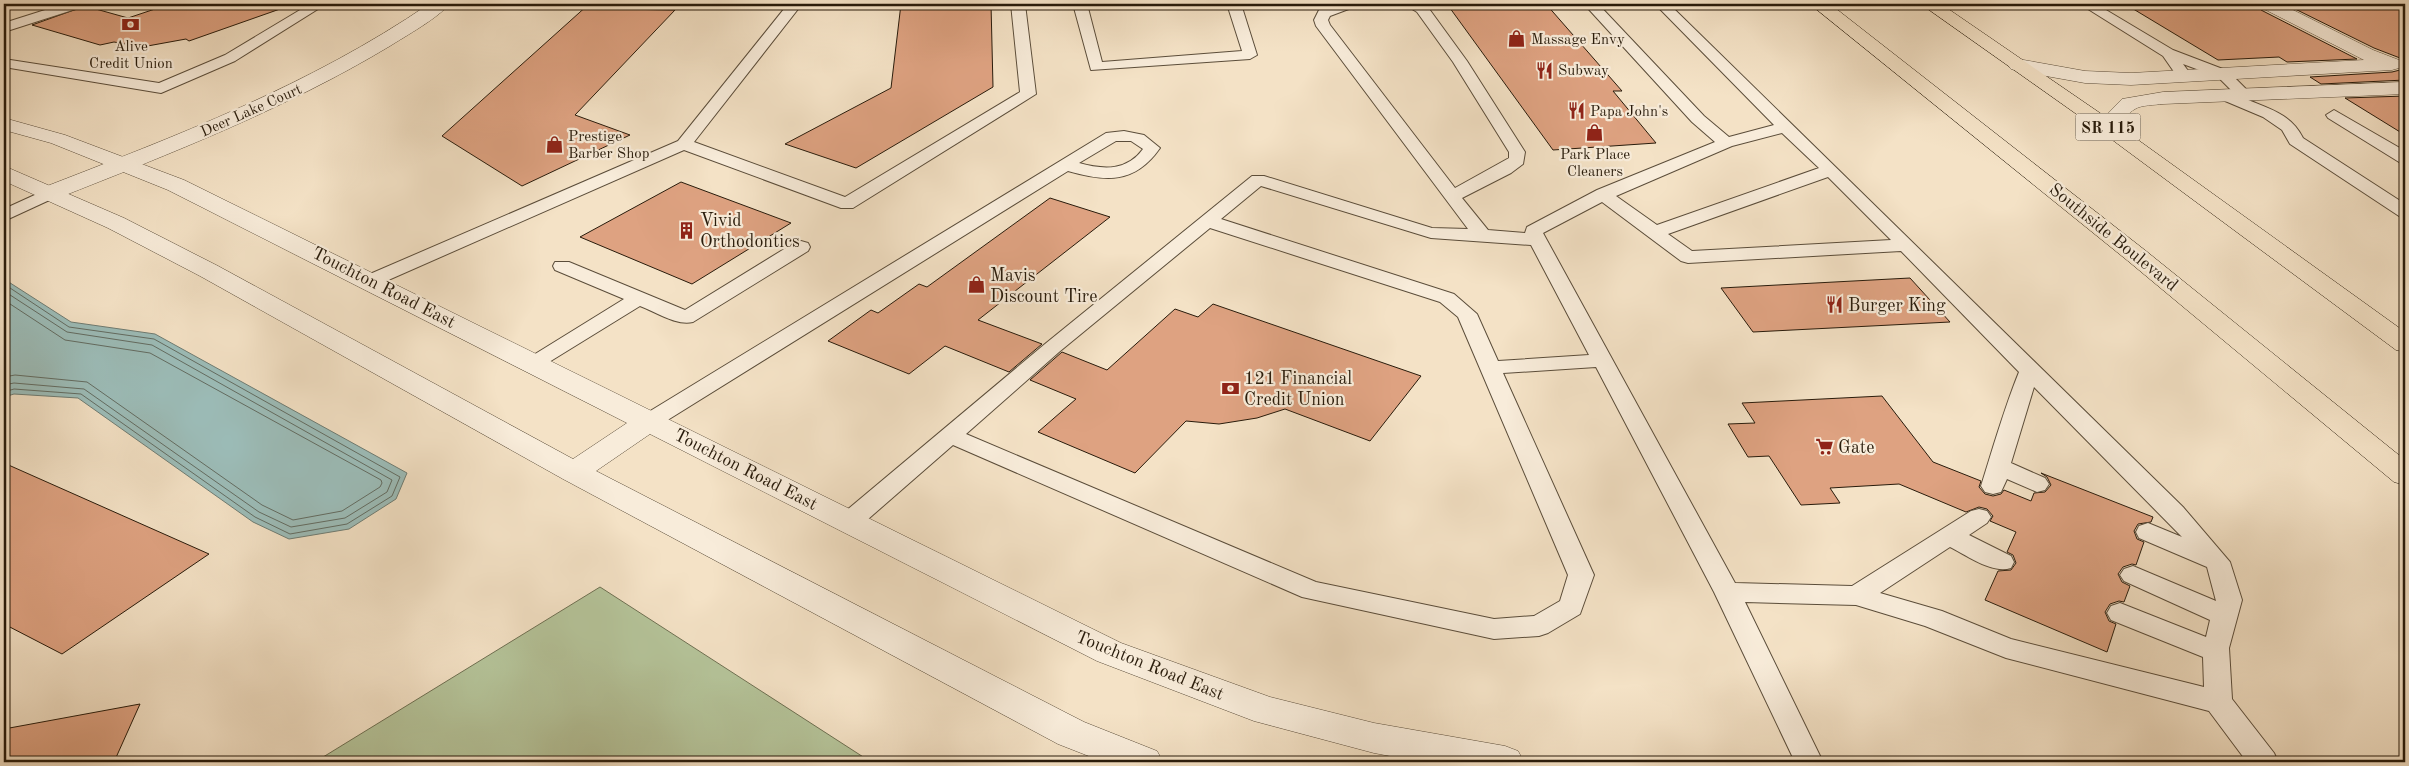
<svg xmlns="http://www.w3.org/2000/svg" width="2409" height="766" font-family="'Old Standard TT',serif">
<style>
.green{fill:#b5c49a;stroke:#6e7052}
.water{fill:#9cbdb9;stroke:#6e7c73}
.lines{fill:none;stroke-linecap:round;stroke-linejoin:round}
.shore{stroke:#626c62;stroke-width:1}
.building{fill:#dea281;stroke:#281b0b}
.service-casing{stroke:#5b4d3a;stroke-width:2}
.minor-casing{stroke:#5b4d3a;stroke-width:1}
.tertiary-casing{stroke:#5b4d3a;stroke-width:1}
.trunk-casing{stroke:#281b0b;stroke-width:1}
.service{fill:#f8ecda;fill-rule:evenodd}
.minor{fill:#f8ecda;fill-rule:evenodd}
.tertiary{fill:#f8ecda;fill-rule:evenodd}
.trunk{fill:#f4e2c6;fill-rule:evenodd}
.labels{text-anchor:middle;stroke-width:4.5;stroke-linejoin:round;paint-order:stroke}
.far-poi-label{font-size:15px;fill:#281b0b;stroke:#f8ecda;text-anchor:start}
.far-street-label{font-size:15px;fill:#281b0b;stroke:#f8ecda}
.shield{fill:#f8ecda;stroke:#665a49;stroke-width:1}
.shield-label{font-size:16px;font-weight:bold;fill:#281b0b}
.poi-label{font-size:18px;fill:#281b0b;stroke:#f8ecda;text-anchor:start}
.street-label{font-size:18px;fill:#281b0b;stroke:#f8ecda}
</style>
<rect width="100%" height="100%" fill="#f4e2c6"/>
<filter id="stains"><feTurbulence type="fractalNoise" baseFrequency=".004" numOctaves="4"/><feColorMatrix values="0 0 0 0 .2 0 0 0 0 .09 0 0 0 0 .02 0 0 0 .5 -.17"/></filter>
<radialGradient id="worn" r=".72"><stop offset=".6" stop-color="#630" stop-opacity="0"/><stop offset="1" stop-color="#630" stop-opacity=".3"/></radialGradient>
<polygon class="green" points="600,587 871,762 315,762"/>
<polygon class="water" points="4,279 71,322 155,334 407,473 396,499 349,529 289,539 253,522 78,398 14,394 4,397"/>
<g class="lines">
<g class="shore">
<polyline points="4,284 69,327 154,339 400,477 392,496 347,524 290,534 255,517 81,394 14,389 4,392"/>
<polyline points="4,291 67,332 152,345 392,480 387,492 345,518 291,527 259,512 84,389 14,383 4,385"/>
<polyline points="4,300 65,340 150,353 381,480 382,483 380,487 342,511 293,520 262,505 87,382 15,375 4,377"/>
</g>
</g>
<g class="building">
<polygon points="170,4 280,4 280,9 189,41 186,39 142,47 114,42 100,45 32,25 85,6 128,18"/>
<polygon points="589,4 620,4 617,9 675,10 575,115 630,135 522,186 442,136"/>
<polygon points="901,4 991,4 993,87 856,168 785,144 891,88"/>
<polygon points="1447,4 1546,4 1622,91 1613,91 1656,143 1553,150"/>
<polygon points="2125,4 2257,4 2261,10 2357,59 2287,62 2279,57 2218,60"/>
<polygon points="2285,4 2389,4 2405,11 2405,80 2321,84 2310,77 2392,72 2400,70 2404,64 2400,58 2374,48"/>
<polygon points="2405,96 2405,135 2345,98"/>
<polygon points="681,182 791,223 692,284 580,237"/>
<polygon points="1050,198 1110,217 978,320 1042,344 1009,372 945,346 909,374 828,341 871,310 878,313 919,284 927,287"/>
<polygon points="1910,278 1950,322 1753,332 1721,288"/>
<polygon points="1213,304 1421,376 1370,441 1285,409 1257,418 1219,424 1186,421 1135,473 1038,432 1076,399 1030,380 1062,352 1107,370 1175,309 1198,317"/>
<polygon points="1882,396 1933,462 1981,481 1979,487 1985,494 1993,496 2001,494 2004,490 2031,501 2034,493 2045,492 2051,485 2047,477 2041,473 2153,517 2151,522 2138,524 2134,531 2137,539 2144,542 2136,565 2132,564 2123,567 2118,574 2122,582 2130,586 2124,602 2119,601 2110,604 2105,612 2109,621 2116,624 2107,652 1985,600 1998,571 2011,570 2016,563 2013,555 2007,552 2016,532 1990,521 1993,516 1987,509 1979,507 1966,512 1899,484 1830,488 1840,503 1801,505 1769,456 1748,457 1728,424 1755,423 1742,403"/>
<polygon points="4,463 209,554 62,654 4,624"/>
<polygon points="140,704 114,762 4,762 4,729"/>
</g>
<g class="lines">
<defs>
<g id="service">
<polygon points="64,4 84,4 82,7 4,32 4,23"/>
<polygon points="310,4 326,4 235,61 161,93 4,67 4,59 159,83 225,55"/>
<polygon points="788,4 802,4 694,142 845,197 1020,92 1011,4 1025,4 1036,94 853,208 841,208 684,150 377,285 363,285 360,281 363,277 678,141"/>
<polygon points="1073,4 1087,4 1102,62 1242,51 1227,4 1241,4 1257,55 1250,59 1091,70"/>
<path d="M1337,4h19l-2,3 -24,9 -2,4 2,5 125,163 54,-30v-6l-56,-90 -36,-50 -13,-8h18l5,2 40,55 58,91 -2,12 -12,9 -49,25 26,32 37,3 2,-6 70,-37 118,-48 -23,-20 -108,-118h14l106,112 25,21 45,-12 -119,-121h14l514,503 47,55 12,38 -13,48 3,51 42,54 4,9h-31l-38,-51 -203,-53 -81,-32 -69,-21 -111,-3 78,160h-28l-81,-170 -118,-225 -93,6 91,202 -14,39 -32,19 -9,3 -45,3 -192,-42 -349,-152 -94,82 -9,2 -9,-2 -3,-6 3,-6 204,-171 207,-168h12l168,52 36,1 -152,-203 -2,-6 5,-10zM1782,133l37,35 -162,57 -41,-29 116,-50zM1828,177l63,63 -199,11 -24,-17zM1261,186l170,52 100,7 58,110 -91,6 -21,-47 -23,-20 -233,-75zM1602,202l79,59 7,2 213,-12 118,121c-15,37 -26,76 -38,114l4,6 8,2 8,-2 6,-13 30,13 8,-2 4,-6 -4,-6 -34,-15 23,-76 148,150 -34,-14 -9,3 -3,6 3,6 68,29 9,34 -83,-35 -9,3 -4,6 4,6 86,39 -4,17 -86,-34 -9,3 -4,7 4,7 92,37 1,30 -193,-48 -69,-28 -62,-18 70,-46c18,9 42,27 61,21l3,-6 -3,-6 -42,-21 18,-12 4,-6 -4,-6 -8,-2 -8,2 -119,75 -117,-3 -192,-350zM1210,228l230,74 18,15 110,258 -8,26 -26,15 -40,3 -178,-37 -350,-148 93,-82z"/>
<path d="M2080,4h16l77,46 55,21 24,24 -6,4c24,10 45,15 57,39l102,66v13l-6,-1 -109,-72 -8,-14 -19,-13 -45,-19 -3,-3 8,-5 12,4 -17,-17 -35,-13 9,12 -3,3h-10l-16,-23z"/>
<polygon points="2334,110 2405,151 2405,163 2399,162 2328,118 2326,115"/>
<path d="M1124,131l20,4 16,13c-25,36 -54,34 -92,23l-410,255 -8,2 -8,-2 -3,-5 3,-5 464,-283zM1116,141h15l12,8c-16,22 -39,21 -64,14z"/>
<polygon points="50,188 56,189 59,193 56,197 4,221 4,209"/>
<path d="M801,241l7,2 2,4 -2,4 -115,71c-17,4 -37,-10 -53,-16l-99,61 -7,2 -7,-2 -3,-4 3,-4 97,-60 -69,-29 -2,-4 2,-4h14l116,48 109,-67z"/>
</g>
<g id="minor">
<path d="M429,4h20c-9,13 -45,33 -59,42 -105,63 -218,107 -332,152l-8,2 -8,-2 -3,-5 3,-5c134,-52 267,-102 387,-184z"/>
<polygon points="2259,4 2281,4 2373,50 2399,60 2402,64 2399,68 2392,70 2131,85 2085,83 2018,71 2011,69 2008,65 2011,61 2018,59 2085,71 2131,73 2364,60 2262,8"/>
<path d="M2405,82v12l-242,10c-8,1 -22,1 -28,5 -14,8 -17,26 -36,21l-3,-4 26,-27 41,-7z"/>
</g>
<polygon id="tertiary" points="4,118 65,135 184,180 1121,643 1270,697 1374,723 1505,746 1518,751 1524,762 1422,762 1374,753 1254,721 1097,661 650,434 596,471 1084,722 1157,751 1163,762 1104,762 1058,744 563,479 200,276 108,228 4,181 4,166 124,218 218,266 573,459 627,423 168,190 51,143 4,130"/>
<g id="trunk">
<polygon points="1810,4 1830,4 2146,251 2405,460 2405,485 2394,482 2128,261"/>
<polygon points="1921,4 1941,4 2113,122 2405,332 2405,352 2396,350 2099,130"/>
</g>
</defs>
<use href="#service" class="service-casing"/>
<use href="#minor" class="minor-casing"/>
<use href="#tertiary" class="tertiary-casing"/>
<use href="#trunk" class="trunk-casing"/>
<use href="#service" class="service"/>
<use href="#minor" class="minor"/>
<use href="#tertiary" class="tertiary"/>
<use href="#trunk" class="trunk"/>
</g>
<defs>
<symbol id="bank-bare" viewBox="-9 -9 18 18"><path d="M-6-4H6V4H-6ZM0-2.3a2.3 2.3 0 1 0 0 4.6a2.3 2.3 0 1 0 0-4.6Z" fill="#8f2418" stroke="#f8ecda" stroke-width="2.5" paint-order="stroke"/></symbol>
<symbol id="shop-bare" viewBox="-9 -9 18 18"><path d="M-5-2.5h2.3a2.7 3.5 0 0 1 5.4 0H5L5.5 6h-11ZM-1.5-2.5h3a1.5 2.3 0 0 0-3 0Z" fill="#8f2418" stroke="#f8ecda" stroke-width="2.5" paint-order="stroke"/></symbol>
<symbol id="restaurant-bare" viewBox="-9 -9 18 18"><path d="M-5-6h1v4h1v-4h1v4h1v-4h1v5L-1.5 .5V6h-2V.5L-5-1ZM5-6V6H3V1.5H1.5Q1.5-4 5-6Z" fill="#8f2418" stroke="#f8ecda" stroke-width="2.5" paint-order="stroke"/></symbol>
<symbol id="building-bare" viewBox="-9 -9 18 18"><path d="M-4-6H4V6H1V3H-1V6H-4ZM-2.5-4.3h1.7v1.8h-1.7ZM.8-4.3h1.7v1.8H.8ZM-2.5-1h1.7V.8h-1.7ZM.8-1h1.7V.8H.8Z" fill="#8f2418" stroke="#f8ecda" stroke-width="2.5" paint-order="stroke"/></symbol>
<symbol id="supermarket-bare" viewBox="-9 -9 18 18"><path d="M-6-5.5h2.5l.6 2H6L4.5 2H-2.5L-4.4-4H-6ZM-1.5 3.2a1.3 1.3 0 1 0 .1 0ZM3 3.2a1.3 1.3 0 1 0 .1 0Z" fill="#8f2418" stroke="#f8ecda" stroke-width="2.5" paint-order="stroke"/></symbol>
</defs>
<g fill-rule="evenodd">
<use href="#bank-bare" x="118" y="12" width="25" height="25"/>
<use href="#shop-bare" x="1504" y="26" width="25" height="25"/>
<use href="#restaurant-bare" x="1532" y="58" width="25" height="25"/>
<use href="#restaurant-bare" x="1564" y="98" width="25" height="25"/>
<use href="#shop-bare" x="1582" y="120" width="25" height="25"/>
<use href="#shop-bare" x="542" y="132" width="25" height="25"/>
<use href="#building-bare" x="674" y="218" width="25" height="25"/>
<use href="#shop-bare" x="964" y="272" width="25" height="25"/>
<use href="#restaurant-bare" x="1822" y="292" width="25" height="25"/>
<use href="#bank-bare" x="1218" y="376" width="25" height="25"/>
<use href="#supermarket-bare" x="1812" y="434" width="25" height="25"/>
</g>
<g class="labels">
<g class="far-poi-label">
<text x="1531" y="44">Massage Envy</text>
<text x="131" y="51" text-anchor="middle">Alive<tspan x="131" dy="17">Credit Union</tspan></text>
<text x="1558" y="75">Subway</text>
<text x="1590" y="116">Papa John's</text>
<text x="568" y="141">Prestige<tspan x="568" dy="17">Barber Shop</tspan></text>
<text x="1595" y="159" text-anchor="middle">Park Place<tspan x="1595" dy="17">Cleaners</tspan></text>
</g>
<g class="far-street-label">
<text transform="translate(251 110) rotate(-24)" y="5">Deer Lake Court</text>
</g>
<rect class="shield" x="2075.5" y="113.5" width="65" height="27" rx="4"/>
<g class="shield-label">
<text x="2108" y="133">SR 115</text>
</g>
<g class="poi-label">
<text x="700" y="226">Vivid<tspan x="700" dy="21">Orthodontics</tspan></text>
<text x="990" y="281">Mavis<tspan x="990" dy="21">Discount Tire</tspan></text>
<text x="1848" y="311">Burger King</text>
<text x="1244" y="384">121 Financial<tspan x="1244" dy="21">Credit Union</tspan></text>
<text x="1838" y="453">Gate</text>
</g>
<g class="street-label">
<text transform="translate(2114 237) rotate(39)" y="6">Southside Boulevard</text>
<text transform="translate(384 287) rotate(27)" y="6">Touchton Road East</text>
<text transform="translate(746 469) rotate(27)" y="6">Touchton Road East</text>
<text transform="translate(1150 665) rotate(22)" y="6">Touchton Road East</text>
</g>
</g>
<rect width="2409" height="766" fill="none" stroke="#f4e2c6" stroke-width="20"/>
<rect x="5" y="5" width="2399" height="756" fill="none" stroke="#281b0b" stroke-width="2.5"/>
<rect x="10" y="10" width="2389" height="746" fill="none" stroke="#281b0b"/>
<rect width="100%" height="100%" filter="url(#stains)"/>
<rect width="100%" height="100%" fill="url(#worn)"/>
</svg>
